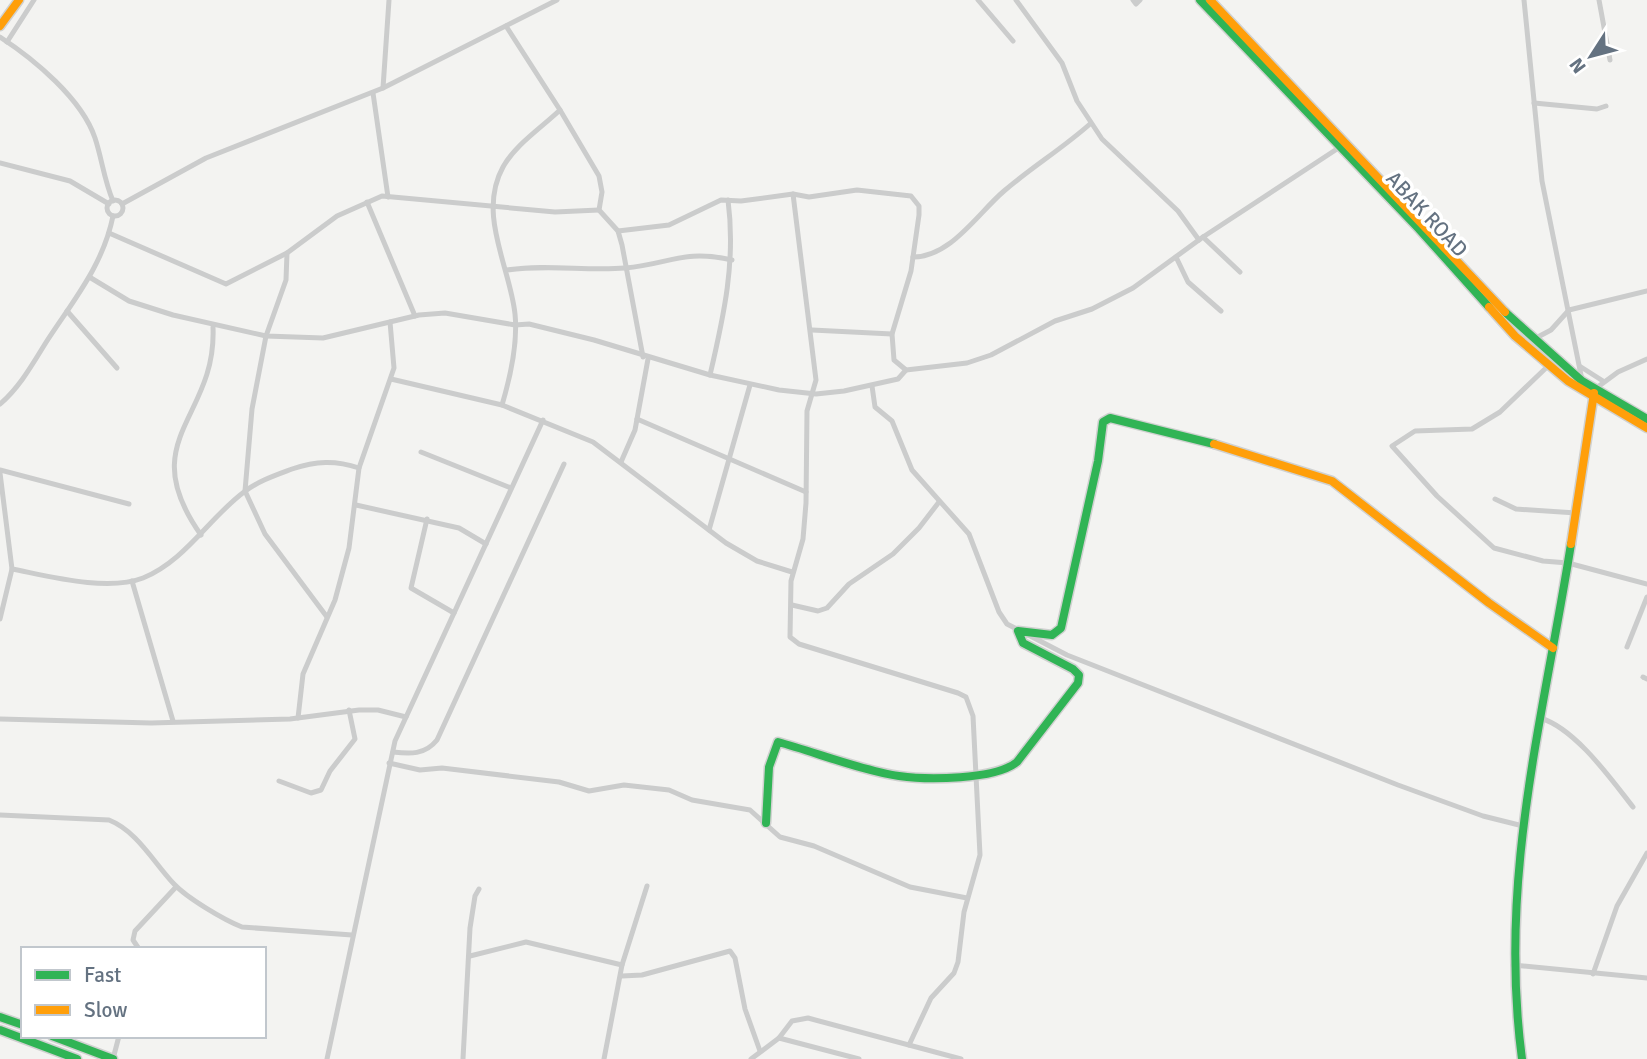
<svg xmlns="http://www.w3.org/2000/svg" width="1647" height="1059" font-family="Signika,sans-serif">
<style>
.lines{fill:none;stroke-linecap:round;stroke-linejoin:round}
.fast-casing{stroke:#d0d1d0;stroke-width:11}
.slow-casing{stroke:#d0d1d0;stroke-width:11}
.street{stroke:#cbcccc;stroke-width:5}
.fast{stroke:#30b455;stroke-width:8}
.slow{stroke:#ff9f0a;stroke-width:8}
.labels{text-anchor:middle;stroke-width:7;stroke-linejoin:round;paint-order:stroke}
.street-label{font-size:21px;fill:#647281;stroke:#fff}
</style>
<rect width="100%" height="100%" fill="#f3f3f1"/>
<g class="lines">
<defs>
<g id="fast">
<polyline points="1200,0 1419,229 1489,307"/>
<polyline points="1505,312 1582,381 1647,419"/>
<path d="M766,823l3,-56 9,-25c37,10 85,29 121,34 28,4 96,4 118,-14l61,-79 1,-8 -6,-6 -50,-26 -5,-12 34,4 9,-7 37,-167 5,-39 7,-4 104,26"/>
<polyline points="0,1017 23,1025"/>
<polyline points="0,1030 77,1059"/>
<polyline points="52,1036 113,1059"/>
<path d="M1522,1059c-24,-180 21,-339 49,-515"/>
</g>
<g id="slow">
<polyline points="1210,0 1505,312"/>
<polyline points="0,26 19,0"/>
<polyline points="1489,307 1515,336 1568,381 1647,428"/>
<polyline points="1214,444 1332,481 1489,603 1553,648"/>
<polyline points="1571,544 1594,393"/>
</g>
</defs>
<use href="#fast" class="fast-casing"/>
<use href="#slow" class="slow-casing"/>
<g class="street">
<polyline points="978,0 1013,41"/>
<polyline points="1016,0 1062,63 1077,101 1102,139 1178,211 1199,240"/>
<polyline points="1133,0 1136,4 1140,0"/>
<polyline points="1524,0 1542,181 1582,380"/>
<polyline points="1599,0 1610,60"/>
<path d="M506,26l54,84c-19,18 -45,35 -57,57 -26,47 7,100 12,147 3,29 -5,64 -13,91l91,37 133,101 31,18 35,11"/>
<path d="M0,37c34,22 82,62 95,101 7,21 9,42 18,63"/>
<polyline points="7,42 34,0"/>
<polyline points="383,88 389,0"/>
<polyline points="373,93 388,197"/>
<polyline points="1534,103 1597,109 1606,106"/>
<polyline points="560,110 599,176 602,192 599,210 618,231 622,245 643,357"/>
<polyline points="0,163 70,181 109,204"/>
<polyline points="793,194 816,380 807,411 806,503 803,539 791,581 790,637 799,644 958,693 966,697 973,716 980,855 964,912 958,962 954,973 931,998 909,1045"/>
<circle cx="115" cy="208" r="8"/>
<polyline points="367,202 415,316"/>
<polyline points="122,204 206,158 383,88 557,0"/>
<polyline points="618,231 669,225 721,200 741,201 793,194 809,197 857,190 911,196 919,206 919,215 911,271 892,334 894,360 906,370 967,363 991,355 1055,321 1092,309 1133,288 1203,237 1340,147"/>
<polyline points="109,233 226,284 287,253 337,216 382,196 555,212 599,210"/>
<polyline points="1203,237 1240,272"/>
<polyline points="287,253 286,280 266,336 252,409 245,491 265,534 327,617"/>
<path d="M913,257c38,0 65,-44 91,-66 28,-24 59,-43 86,-67"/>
<polyline points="1176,257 1188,282 1221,311"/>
<path d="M507,270c40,-6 78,1 118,-2 45,-4 58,-19 107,-8"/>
<polyline points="91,278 129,301 173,315 266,336 323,338 419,315 445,313 515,325 529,324 594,340 710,375 779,390 816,394 844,391 898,379 906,370"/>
<polyline points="67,311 117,368"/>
<polyline points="812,330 892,334"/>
<polyline points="1534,339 1551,330 1569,310 1647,291"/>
<polyline points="1548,366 1500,412 1472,429 1415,431 1392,446 1437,496 1494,548 1543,561 1568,563 1647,584"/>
<polyline points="1581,367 1603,381"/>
<path d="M710,375c14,-60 26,-114 18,-175"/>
<polyline points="391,379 502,405"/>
<polyline points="872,386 875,407 892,421 912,470 969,534 999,612 1007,624 1067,655 1398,785 1483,816 1523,826"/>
<polyline points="1595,389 1618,372 1647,359"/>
<path d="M0,404c19,-16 32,-39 45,-60 27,-42 58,-78 68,-128"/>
<polyline points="637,419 806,492"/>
<polyline points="421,452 511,488"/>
<polyline points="621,462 635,430 648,359"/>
<polyline points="0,470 129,504"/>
<polyline points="0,473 12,569 0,619"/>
<polyline points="1495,499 1516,509 1576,513"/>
<polyline points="356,505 459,528 486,544"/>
<polyline points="427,519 411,588 454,613"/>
<polyline points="709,530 750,385"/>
<path d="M201,535c-68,-96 16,-116 12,-208"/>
<path d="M12,569c36,7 95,23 131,9 42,-17 66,-60 101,-86 14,-11 32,-17 48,-23 24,-8 43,-9 67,-1"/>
<polyline points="132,581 173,721"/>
<polyline points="792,605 818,611 827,608 849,584 893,554 919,528 939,502"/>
<polyline points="1627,647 1647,597"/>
<polyline points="1643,677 1647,679"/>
<polyline points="298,718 303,674 335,600 349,548 359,468 394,368 390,322"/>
<path d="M1540,718c35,10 71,61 93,89"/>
<polyline points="0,719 151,723 290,719 359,710 378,710 406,717"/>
<path d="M393,752c17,2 32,3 44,-12l127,-276"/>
<polyline points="389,763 420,770 442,768 559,782 589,791 624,785 669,790 692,800 750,810 780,837 814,846 910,887 967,898"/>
<polyline points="279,781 311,793 321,790 330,771 355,739 349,710"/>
<path d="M0,815l109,5c28,11 45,43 65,64 13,14 50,36 68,43l110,8"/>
<polyline points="139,949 133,940 135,931 176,887"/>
<polyline points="470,956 526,942 622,965"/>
<polyline points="1513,965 1647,978"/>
<polyline points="1593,974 1617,906 1647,853"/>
<polyline points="622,976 642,975 730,951 735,958 745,1009 760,1051"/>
<polyline points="779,1038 859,1059"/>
<polyline points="113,1059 119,1036"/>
<polyline points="327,1059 395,741 543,420"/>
<polyline points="463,1059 470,928 475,896 479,889"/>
<polyline points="604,1059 622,965 647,886"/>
<polyline points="751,1059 779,1038 792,1021 808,1018 961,1059"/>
</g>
<use href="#fast" class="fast"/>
<use href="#slow" class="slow"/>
</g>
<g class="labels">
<g class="street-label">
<text transform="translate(1427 214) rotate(47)" y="7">ABAK ROAD</text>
</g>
</g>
<rect x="21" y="947" width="245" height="91" fill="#ffffff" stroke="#c1c7cd" stroke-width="2"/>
<rect x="35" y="970" width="35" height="10" fill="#30b455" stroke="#c1c7cd" stroke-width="2"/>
<text x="84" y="982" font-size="21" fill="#647281">Fast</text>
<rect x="35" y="1005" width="35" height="10" fill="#ff9f0a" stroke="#c1c7cd" stroke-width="2"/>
<text x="84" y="1017" font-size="21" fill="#647281">Slow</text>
<g transform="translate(1591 56) rotate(234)" stroke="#ffffff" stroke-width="5" paint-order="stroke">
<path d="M0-5L12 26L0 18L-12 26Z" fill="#647281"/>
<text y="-10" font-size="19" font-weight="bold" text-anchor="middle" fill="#647281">N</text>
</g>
</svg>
